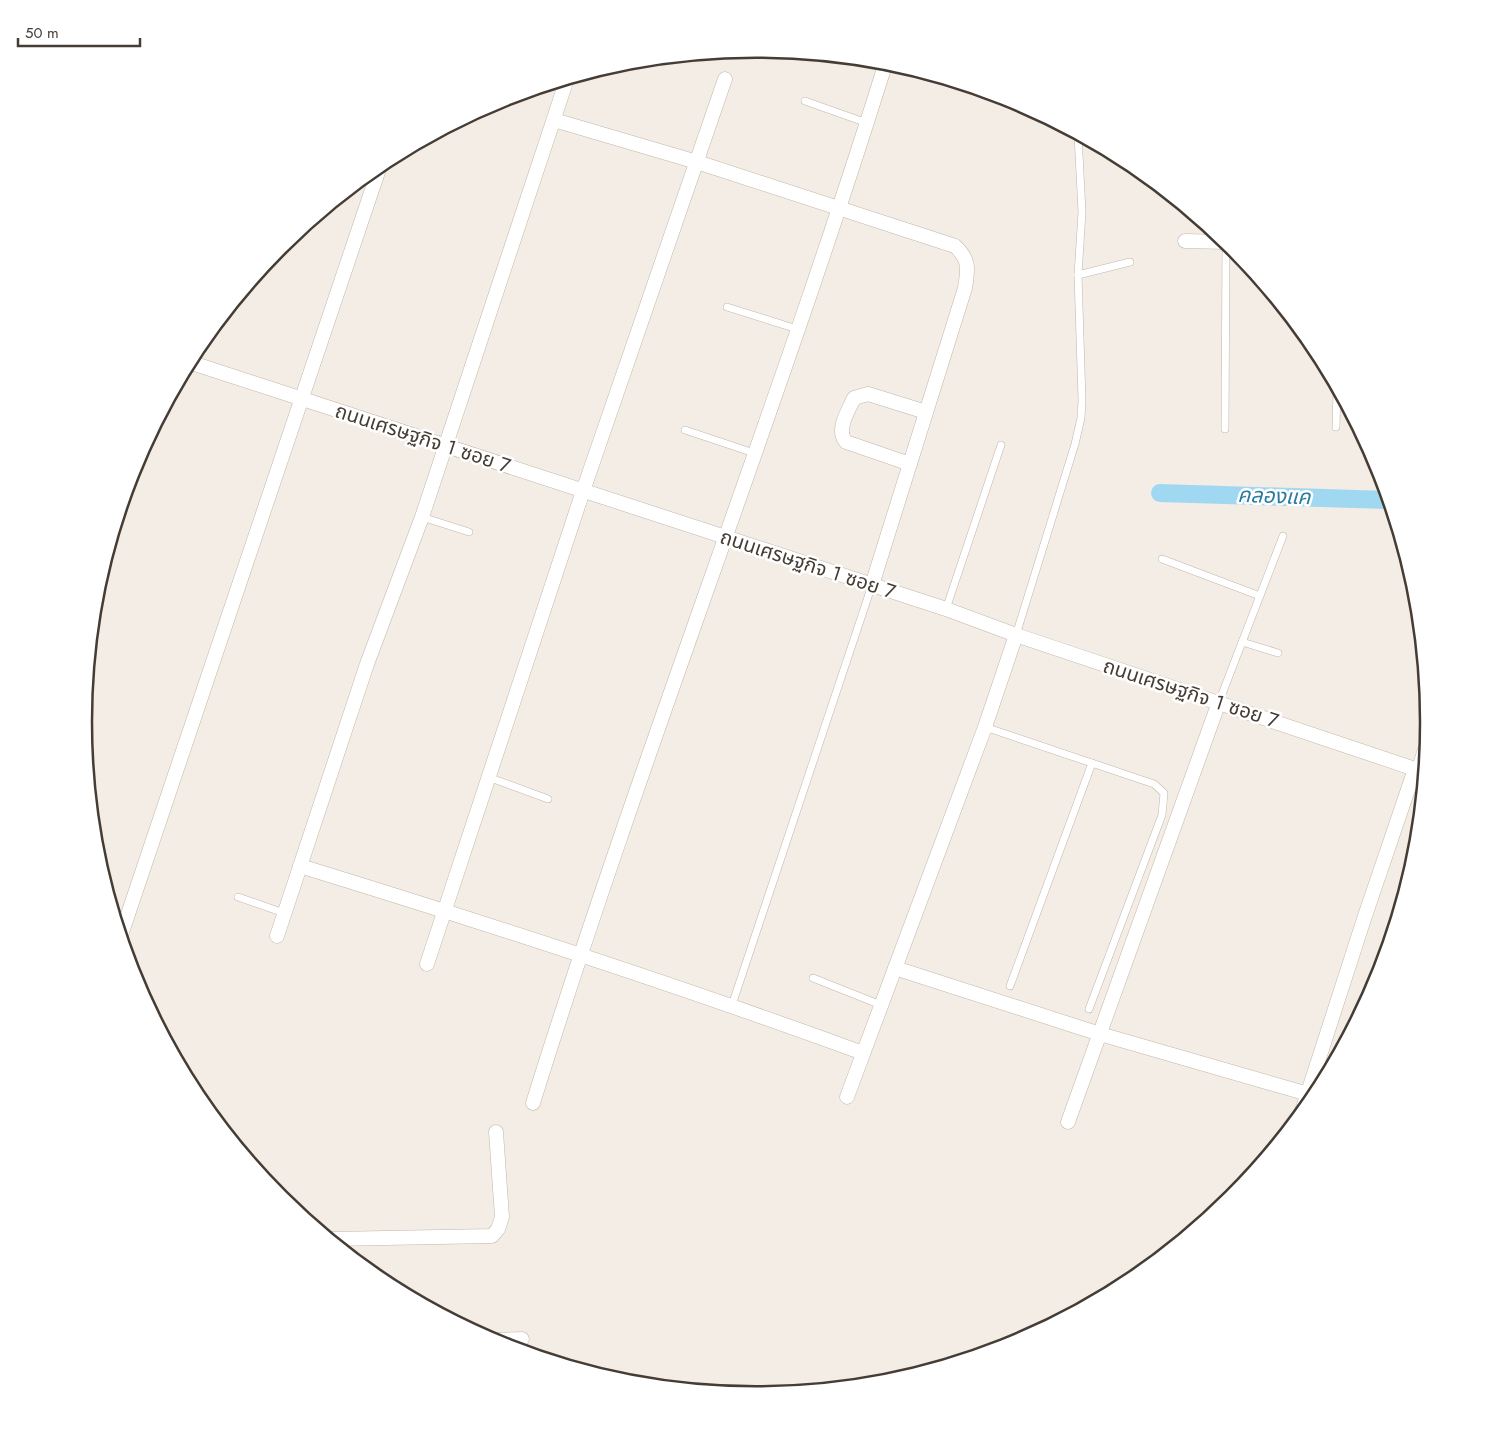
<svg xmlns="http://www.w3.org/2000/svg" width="1512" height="1443" font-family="Jost,'Noto Sans Thai',sans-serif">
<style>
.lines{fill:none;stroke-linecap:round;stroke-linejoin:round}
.canal{stroke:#a0d8f1;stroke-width:18}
.lane-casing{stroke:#c1b7ab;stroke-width:8}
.street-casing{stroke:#c1b7ab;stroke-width:15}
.lane{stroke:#fff;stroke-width:7}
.street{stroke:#fff;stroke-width:14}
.labels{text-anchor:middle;stroke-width:5;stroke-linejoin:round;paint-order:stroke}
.street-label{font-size:20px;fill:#453d35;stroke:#fff}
.water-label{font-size:21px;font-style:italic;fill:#2a7ba2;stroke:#fff}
.rim{fill:none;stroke:#453d35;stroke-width:2.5}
</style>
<rect width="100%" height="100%" fill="#f3ede5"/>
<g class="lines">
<polyline class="canal" points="1160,493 1388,500"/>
<defs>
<g id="lane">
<polyline points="805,101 867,123"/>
<polyline points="1078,275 1130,262"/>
<polyline points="727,307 797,329"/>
<polyline points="1336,427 1337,389"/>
<polyline points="1225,429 1226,242"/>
<polyline points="685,430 754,453"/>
<polyline points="422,517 469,532"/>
<polyline points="1162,559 1260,596"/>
<polyline points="946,609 1001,445"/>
<polyline points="1016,635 1075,444 1081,418 1082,400 1078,275 1082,212 1078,135"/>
<polyline points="1242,642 1278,653"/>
<polyline points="1219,702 1283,536"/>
<polyline points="985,727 1154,784 1164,793 1162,815 1089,1009"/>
<polyline points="1415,769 1428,729"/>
<polyline points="488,777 548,799"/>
<polyline points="238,897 284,913"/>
<polyline points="813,978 881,1005"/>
<polyline points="1010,986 1092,763"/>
<polyline points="732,1005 872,585"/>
</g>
<g id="street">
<path d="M554,120l143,42 258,84c15,14 13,23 10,42l-93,297"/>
<polyline points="1185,241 1227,242"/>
<polyline points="189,362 946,609 1016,635 1424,772"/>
<path d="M910,464l-64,-22c-11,-12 3,-32 8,-44l14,-4 58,18"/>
<path d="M300,866c189,58 377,119 563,187"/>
<polyline points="121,935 381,163"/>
<polyline points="277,936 367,664 422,517 567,79"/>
<polyline points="427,964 583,491 725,79"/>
<polyline points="895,968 1100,1034 1308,1094"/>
<polyline points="847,1097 985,727 1016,635"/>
<path d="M533,1103c109,-350 244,-691 353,-1041"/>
<polyline points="1302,1111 1364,919 1415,769"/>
<polyline points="1068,1122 1219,702"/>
<polyline points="332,1239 492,1236 498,1229 502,1217 496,1132"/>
<polyline points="492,1340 522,1339"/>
</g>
</defs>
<use href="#lane" class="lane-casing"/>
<use href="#street" class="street-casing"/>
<use href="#lane" class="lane"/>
<use href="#street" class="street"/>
</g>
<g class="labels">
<g class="street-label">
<text transform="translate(423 438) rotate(18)" y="7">ถนนเศรษฐกิจ 1 ซอย 7</text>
<text transform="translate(808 564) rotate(18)" y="7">ถนนเศรษฐกิจ 1 ซอย 7</text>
<text transform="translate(1191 693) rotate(18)" y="7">ถนนเศรษฐกิจ 1 ซอย 7</text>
</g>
<g class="water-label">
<text transform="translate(1274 496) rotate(2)" y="7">คลองแค</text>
</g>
</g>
<path d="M0 0H1512V1443H0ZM92 722a664 664 0 1 1 1328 0a664 664 0 1 1-1328 0Z" fill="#fff" fill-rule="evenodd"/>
<path class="rim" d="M92 722a664 664 0 1 1 1328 0a664 664 0 1 1-1328 0Z"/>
<path d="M18 38v8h122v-8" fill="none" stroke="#453d35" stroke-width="2.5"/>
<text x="25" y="38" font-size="15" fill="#453d35" stroke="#ffffff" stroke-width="4" paint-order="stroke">50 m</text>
</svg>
